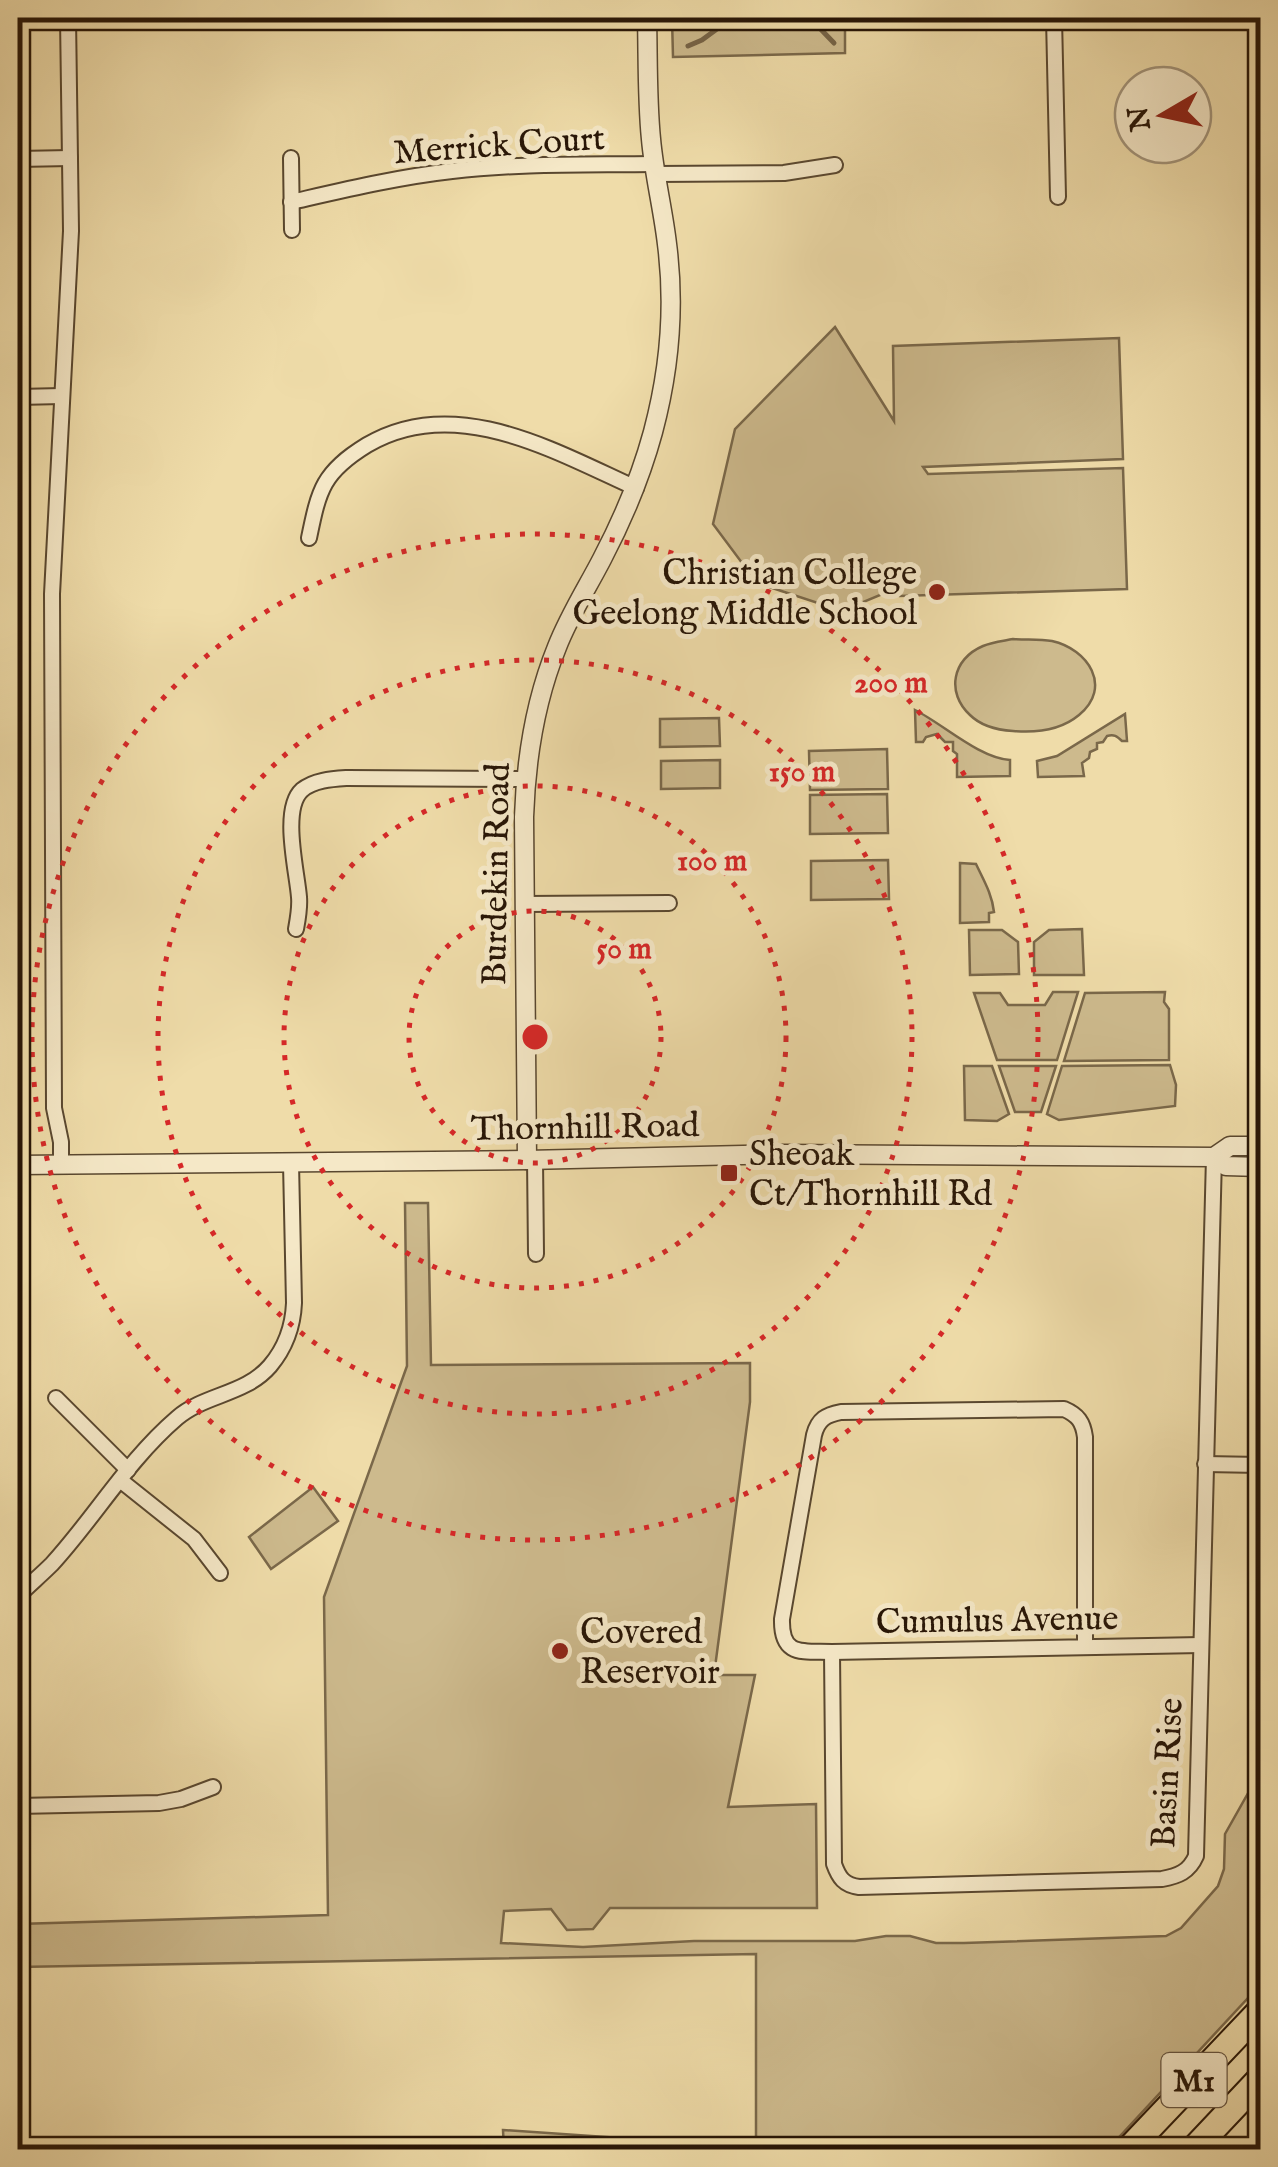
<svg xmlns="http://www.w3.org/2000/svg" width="1278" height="2167" font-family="'IM FELL English',serif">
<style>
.green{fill:#cdba8d;stroke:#7a684a;stroke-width:2.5}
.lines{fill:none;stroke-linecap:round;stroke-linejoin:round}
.stream{stroke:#766447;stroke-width:5}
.minor-casing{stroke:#59472f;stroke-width:18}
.tertiary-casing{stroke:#59472f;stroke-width:21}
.motorway-casing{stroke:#271506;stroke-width:29}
.minor{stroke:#f5e8c7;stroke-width:14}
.tertiary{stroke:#f5e8c7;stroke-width:18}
.motorway{stroke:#efdca9;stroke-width:25}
.ring{fill:none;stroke:#d62828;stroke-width:5;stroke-dasharray:5 10}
.poi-dot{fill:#8f2418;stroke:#f5e8c7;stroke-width:4}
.labels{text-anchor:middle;stroke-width:10;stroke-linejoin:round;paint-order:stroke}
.shield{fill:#f5e8c7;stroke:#655440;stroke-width:2.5}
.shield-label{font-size:32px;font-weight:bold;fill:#271506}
.street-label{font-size:35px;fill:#271506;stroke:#f5e8c7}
.poi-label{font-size:35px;fill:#271506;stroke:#f5e8c7;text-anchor:start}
.centre{fill:#d62828;stroke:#f5e8c7;stroke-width:5}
.ring-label{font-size:30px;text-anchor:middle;font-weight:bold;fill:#d62828;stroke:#f5e8c7;stroke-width:10;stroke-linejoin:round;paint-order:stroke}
</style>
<rect width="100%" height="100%" fill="#efdca9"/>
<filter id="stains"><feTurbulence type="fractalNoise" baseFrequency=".002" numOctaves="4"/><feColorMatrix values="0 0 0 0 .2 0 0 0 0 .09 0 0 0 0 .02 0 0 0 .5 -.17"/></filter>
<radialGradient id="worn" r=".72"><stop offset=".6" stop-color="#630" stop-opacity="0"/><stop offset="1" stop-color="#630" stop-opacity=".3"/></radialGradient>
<g class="green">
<polygon points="672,18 845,18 845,53 673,57"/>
<polygon points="835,327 894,421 893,346 1119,338 1123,459 923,467 928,474 1123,468 1127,589 900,596 899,587 842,611 757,583 713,524 735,429"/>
<path d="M1013,639c13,1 26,0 39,2 36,8 61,46 27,74 -18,15 -43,18 -66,16 -16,-1 -32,-5 -43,-16 -24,-22 -18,-56 13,-69 9,-4 20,-5 30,-7z"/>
<path d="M915,710c28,14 64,48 95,50v16l-53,1v-23l-4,-3v-9h-8l-8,-8 -11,3 -3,5h-7z"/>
<path d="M1125,714l2,27h-5c-5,-5 -8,-7 -15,-5l-4,6 -6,1v6l-7,3 -1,6 -7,5 2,13 -46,1 -1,-16 20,-5z"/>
<polygon points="719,718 720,746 660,747 660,719"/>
<polygon points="887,749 888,789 810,790 809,751"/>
<polygon points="720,760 720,788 661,789 661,761"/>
<polygon points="887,794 888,833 810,834 810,795"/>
<polygon points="888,860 889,899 811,900 811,861"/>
<path d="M960,863l16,1c8,17 16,30 18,48l-5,1v9l-29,1z"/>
<polygon points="1082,929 1084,975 1034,975 1034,942 1049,930"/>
<polygon points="969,930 1002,930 1018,942 1019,974 970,975"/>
<polygon points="1053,992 1078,992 1057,1060 997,1060 974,993 1000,993 1008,1005 1045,1005"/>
<polygon points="1165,992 1164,1002 1169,1009 1169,1060 1064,1061 1085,993"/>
<polygon points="1170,1065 1176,1085 1175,1106 1059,1120 1047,1114 1062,1066"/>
<polygon points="964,1066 992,1066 1009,1114 997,1121 965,1120"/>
<polygon points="999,1066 1056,1066 1041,1112 1015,1112"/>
<polygon points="405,1203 428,1203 431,1365 750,1363 750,1402 714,1675 755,1675 728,1807 816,1804 817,1908 610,1908 593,1929 567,1930 551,1909 504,1911 501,1943 583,1947 694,1941 855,1941 886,1936 910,1936 936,1943 964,1943 1166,1936 1181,1928 1218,1886 1224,1869 1225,1834 1260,1772 1260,1985 1108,2149 753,2149 756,2145 756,1954 18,1967 18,1924 328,1915 324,1597 407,1366"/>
<polygon points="313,1487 338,1521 271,1569 249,1537"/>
<polygon points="503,2130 737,2146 745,2149 504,2149"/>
</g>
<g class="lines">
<g class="stream">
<polyline points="810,18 834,43"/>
<polyline points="688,46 702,40 721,26 723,18"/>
</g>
<defs>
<g id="minor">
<polyline points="1054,18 1058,197"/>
<polyline points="291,158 292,230"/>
<polyline points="18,159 70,158"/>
<polyline points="656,174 784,173 835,165"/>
<path d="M291,202c53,-12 107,-25 161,-31 67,-8 134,-6 202,-7"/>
<polyline points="18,397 62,396"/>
<path d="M309,538c10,-49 14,-66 58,-93 88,-52 187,6 269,43"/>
<polyline points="525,904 669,903"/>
<path d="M296,929c2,-11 4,-21 3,-32 -2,-26 -18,-88 3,-107 12,-10 30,-11 45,-12l178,1"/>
<polyline points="535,1159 536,1254"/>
<polyline points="61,1165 61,1142 54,1108 52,594 71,231 68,18"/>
<polyline points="56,1398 128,1470"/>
<polyline points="1205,1464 1260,1465"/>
<polyline points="120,1480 194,1539 220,1573"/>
<path d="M18,1596c11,-11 23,-21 34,-32 43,-47 76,-104 125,-146 28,-24 68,-23 93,-52 16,-19 23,-39 24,-63l-3,-140"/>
<path d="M1085,1647v-210c-2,-15 -7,-22 -21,-28l-223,3c-15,3 -23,7 -27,23l-32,184c-1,38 20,32 50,33l369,-7"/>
<path d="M832,1652l2,212c5,14 10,21 25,23l303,-8c16,-3 27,-7 34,-23l18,-699"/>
<polyline points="18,1806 159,1803 181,1799 213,1787"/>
<polyline points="18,2142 34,2150"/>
</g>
<g id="tertiary">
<polyline points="1214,1157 1226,1166 1260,1167"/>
<path d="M527,1160l-3,-343c2,-59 11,-116 33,-170 12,-31 30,-59 45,-88 21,-40 39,-83 51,-127 16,-60 22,-126 14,-188 -4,-35 -13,-70 -16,-105 -4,-40 -3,-81 -4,-121"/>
<polyline points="18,1165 527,1160 782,1154 1214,1157 1230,1146 1260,1146"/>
</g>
<g id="motorway">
<polyline points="1128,2150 1260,2011"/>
<polyline points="1193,2150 1260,2079"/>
</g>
</defs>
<use href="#minor" class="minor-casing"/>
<use href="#tertiary" class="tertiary-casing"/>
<use href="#motorway" class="motorway-casing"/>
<use href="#minor" class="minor"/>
<use href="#tertiary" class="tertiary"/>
<use href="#motorway" class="motorway"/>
</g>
<g class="ring">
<circle cx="535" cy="1037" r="126"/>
<circle cx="535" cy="1037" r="251"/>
<circle cx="535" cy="1037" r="377"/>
<circle cx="535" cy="1037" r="503"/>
</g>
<g class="poi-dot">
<circle cx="937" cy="592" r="10"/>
<rect x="719" y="1163" width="20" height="20" rx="5"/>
<circle cx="560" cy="1651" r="10"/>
</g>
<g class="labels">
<rect class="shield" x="1161.5" y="2053" width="65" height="54" rx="8"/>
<g class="shield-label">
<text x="1194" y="2091">M1</text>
</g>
<g class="street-label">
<text transform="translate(499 144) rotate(-4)" y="12">Merrick Court</text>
<text transform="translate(495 874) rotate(-89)" y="12">Burdekin Road</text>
<text transform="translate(585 1126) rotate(-1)" y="12">Thornhill Road</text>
<text transform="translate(997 1619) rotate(-1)" y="12">Cumulus Avenue</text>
<text transform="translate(1166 1773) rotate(-87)" y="12">Basin Rise</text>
</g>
<g class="poi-label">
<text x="917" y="584" text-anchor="end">Christian College<tspan x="917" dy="40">Geelong Middle School</tspan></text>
<text x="749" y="1165">Sheoak<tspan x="749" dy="40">Ct/Thornhill Rd</tspan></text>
<text x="580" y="1643">Covered<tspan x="580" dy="40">Reservoir</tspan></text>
</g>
</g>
<circle cx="535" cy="1037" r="15" class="centre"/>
<g class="ring-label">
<text x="891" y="692">200 m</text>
<text x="802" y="781">150 m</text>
<text x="712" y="870">100 m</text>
<text x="624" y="958">50 m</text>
</g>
<rect width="1278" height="2167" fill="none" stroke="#efdca9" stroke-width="60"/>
<rect x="20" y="20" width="1238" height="2127" fill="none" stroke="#271506" stroke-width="5"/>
<rect x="30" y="30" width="1218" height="2107" fill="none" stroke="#271506" stroke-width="2.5"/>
<g transform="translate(1163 115) rotate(261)"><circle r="48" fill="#f5e8c7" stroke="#a3947a" stroke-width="2.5"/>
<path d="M0-8L18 38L0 25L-18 38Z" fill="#8f2418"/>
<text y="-15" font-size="28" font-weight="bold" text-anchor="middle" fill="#271506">N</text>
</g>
<rect width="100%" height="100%" filter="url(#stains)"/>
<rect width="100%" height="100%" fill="url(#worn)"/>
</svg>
